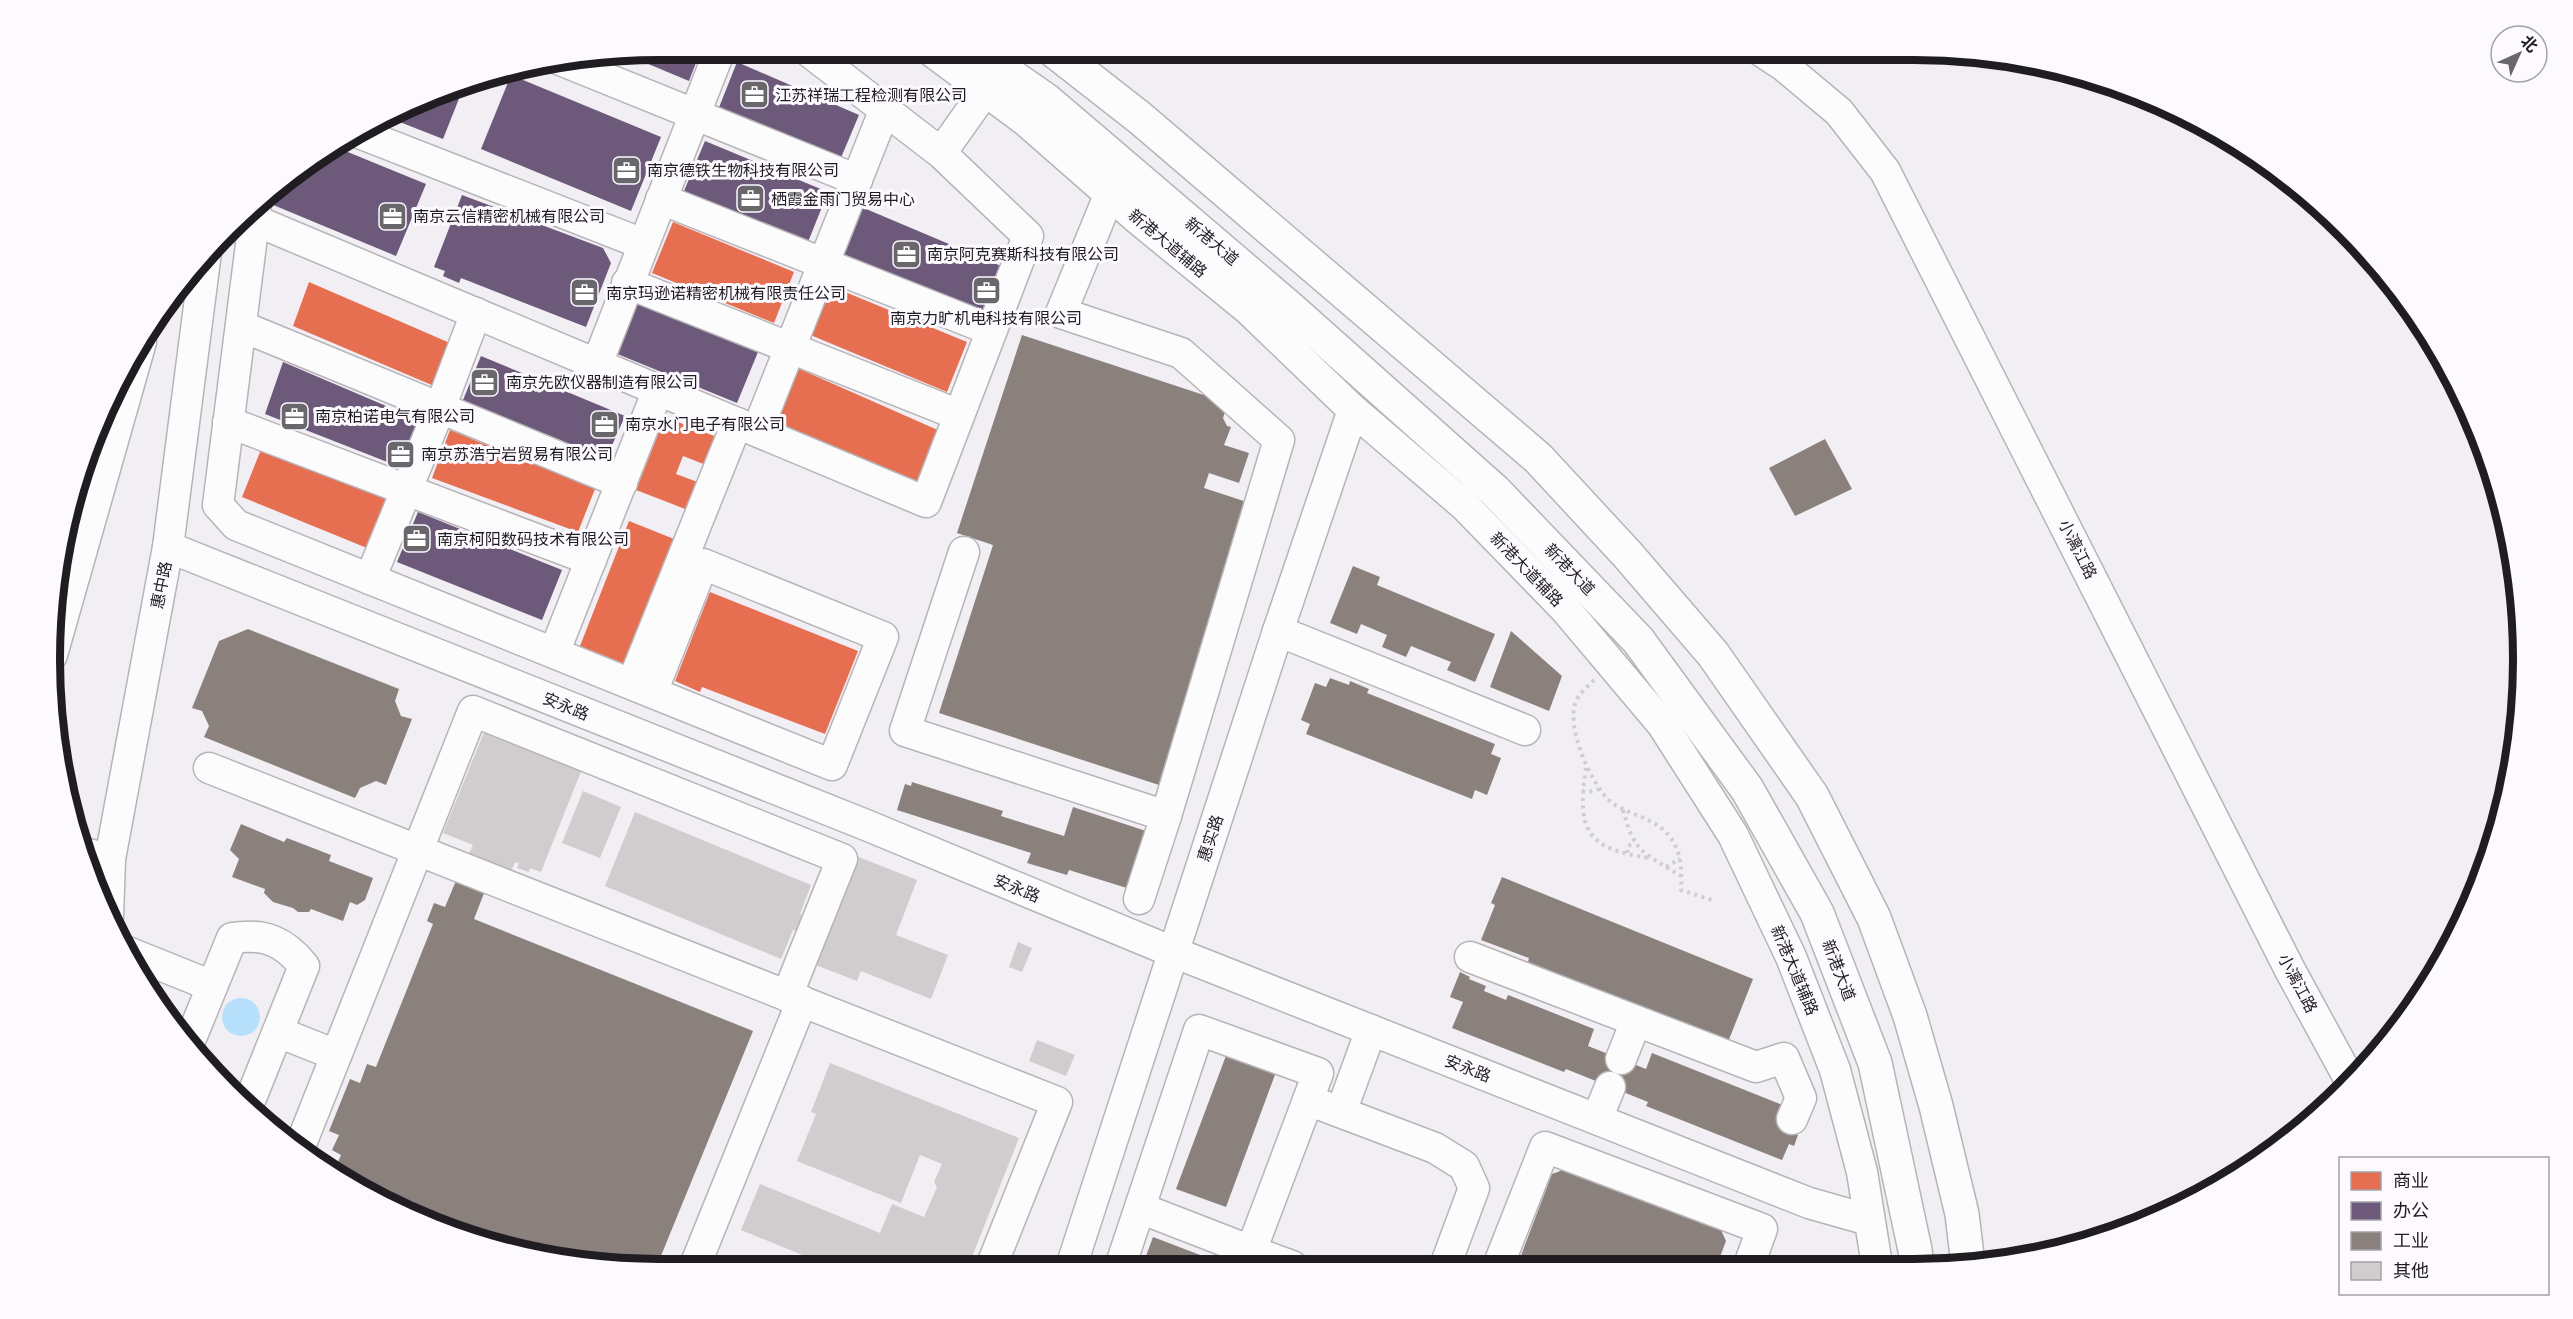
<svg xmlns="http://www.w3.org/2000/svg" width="2573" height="1319" font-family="'Noto Sans','Noto Sans SC',sans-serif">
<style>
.water{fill:#b6e0fb}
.shops{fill:#e76f51}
.offices{fill:#6d597a}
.industry{fill:#8a817c}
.building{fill:#d1cdcf}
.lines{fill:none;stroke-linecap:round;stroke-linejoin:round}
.minor-casing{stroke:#b6b4b8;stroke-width:33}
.major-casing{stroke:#b6b4b8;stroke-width:36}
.path{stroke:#cfcdd0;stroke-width:4;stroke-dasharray:3 4.5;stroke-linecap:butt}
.minor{stroke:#fdfcfd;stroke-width:30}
.major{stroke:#fdfcfd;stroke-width:33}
.labels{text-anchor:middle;stroke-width:6;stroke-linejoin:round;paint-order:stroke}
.poi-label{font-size:16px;fill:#201d22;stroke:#fcfaff;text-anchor:start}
.street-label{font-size:16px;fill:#201d22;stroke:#fcfaff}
.rim{fill:none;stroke:#201d22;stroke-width:8}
</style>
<rect width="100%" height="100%" fill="#f1eef4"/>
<circle class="water" cx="241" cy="1017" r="19"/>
<g class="shops">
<polygon points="673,222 794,272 774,323 652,273"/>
<polygon points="309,282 450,343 434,386 293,326"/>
<polygon points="828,285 967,342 947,392 808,334"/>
<polygon points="795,367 940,431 916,483 770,422"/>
<polygon points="665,417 722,439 711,467 683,456 676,474 703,484 693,512 636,490"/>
<polygon points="450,430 595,489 578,532 432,478"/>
<polygon points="262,447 387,498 367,548 242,497"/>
<polygon points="629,521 679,541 630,666 580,646"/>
<polygon points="710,592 858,651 825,734 702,687 700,692 675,681"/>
</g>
<g class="offices">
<polygon points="660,50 701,50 689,81 622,53"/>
<polygon points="737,62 859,115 840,160 718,110"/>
<polygon points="511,75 661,137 631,211 481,149"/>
<polygon points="466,81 443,139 387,117 463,82"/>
<polygon points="705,141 828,192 808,242 684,191"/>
<polygon points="333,146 426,184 396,256 266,202 270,192 288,176"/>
<polygon points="462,195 603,248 611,263 586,327 461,278 459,283 443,276 445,271 434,267"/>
<polygon points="859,206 1001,266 982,313 840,253"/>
<polygon points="636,302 758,352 737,403 615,353"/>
<polygon points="481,356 625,416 606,459 463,400"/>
<polygon points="283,362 419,420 400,467 265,414"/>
<polygon points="418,512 562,570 542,620 397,562"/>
</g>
<g class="industry">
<polygon points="1022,335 1228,403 1223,418 1227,426 1231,427 1224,445 1249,453 1239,483 1209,473 1204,488 1256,505 1165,787 939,713 993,545 957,533"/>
<polygon points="1825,439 1852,489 1795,516 1769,468"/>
<polygon points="1353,566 1380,577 1377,585 1495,634 1475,682 1447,670 1451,662 1411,646 1406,657 1382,647 1387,635 1361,624 1357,634 1330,623"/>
<polygon points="248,629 399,689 395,701 401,716 412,719 386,785 376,781 360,788 355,798 204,737 209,726 202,711 192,708 219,641"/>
<polygon points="1511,631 1562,676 1549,711 1490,687"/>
<polygon points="1330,678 1349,685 1350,681 1369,689 1367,693 1495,744 1491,754 1501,758 1487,795 1475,790 1472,799 1306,734 1310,724 1301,720 1315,683 1326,687"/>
<polygon points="912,782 1003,811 1001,816 1064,836 1073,807 1149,832 1130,889 1069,870 1067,875 1027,863 1031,853 897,810 905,784 911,786"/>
<polygon points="241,824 284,842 287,838 331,855 329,861 373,878 365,900 357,905 350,902 343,921 311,909 309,912 298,912 293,908 273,902 264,893 265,889 232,877 239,859 230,850"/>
<polygon points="458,876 486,888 474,919 753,1031 656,1268 620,1268 545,1256 396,1196 394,1205 369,1194 371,1187 334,1171 341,1155 332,1150 339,1135 329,1131 350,1079 360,1083 367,1064 376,1067 433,924 427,921 434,903 445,907"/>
<polygon points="1502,877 1753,979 1728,1042 1528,962 1529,958 1481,940 1495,905 1491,903"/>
<polygon points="1460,972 1470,977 1469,979 1486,986 1484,991 1506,1000 1508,995 1594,1029 1588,1046 1646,1069 1652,1053 1790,1108 1782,1128 1798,1135 1794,1146 1789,1144 1782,1160 1646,1106 1648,1102 1566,1069 1564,1072 1452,1028 1463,1002 1450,997"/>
<polygon points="1227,1053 1276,1072 1226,1207 1176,1189"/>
<polygon points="1563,1170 1721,1230 1726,1241 1717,1265 1517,1266 1552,1174"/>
<polygon points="1153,1237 1229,1266 1142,1267"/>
</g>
<g class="building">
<polygon points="487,725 584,764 541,872 530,868 529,872 517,868 519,863 515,862 507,882 464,865 473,845 443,833"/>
<polygon points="583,791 621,807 600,858 562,843"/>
<polygon points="635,812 811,885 800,914 803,915 797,931 793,930 781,959 605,886"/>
<polygon points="856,856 917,880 896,935 948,955 931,999 861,971 857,981 813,964"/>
<polygon points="1018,942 1032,948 1022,972 1009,967"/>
<polygon points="1037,1040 1075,1055 1066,1076 1029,1061"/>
<polygon points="830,1063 1019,1138 968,1267 834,1268 741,1230 760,1184 880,1233 892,1204 924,1217 937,1187 934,1182 942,1164 920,1155 901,1203 797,1161 816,1114 811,1112"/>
</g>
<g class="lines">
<defs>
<g id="minor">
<polyline points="807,50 941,153 985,91"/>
<polyline points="930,50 1026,121 1139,220 1249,310 1353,410 1465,506 1566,610 1662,724 1733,835 1791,957 1835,1070 1862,1172 1877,1265"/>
<polyline points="1761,51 1784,66 1839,112 1885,171 2290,970 2351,1082"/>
<polyline points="558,59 857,180"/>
<polyline points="354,131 643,244"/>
<polyline points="661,199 991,330"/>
<polyline points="256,205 218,505 236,525 832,765 883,637 703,564 652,692"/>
<polyline points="254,220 658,390"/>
<polyline points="627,283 959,415"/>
<polyline points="241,326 622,483"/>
<polyline points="597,364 720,50"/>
<polyline points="228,422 591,560"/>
<polyline points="757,431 885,109"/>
<polyline points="168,547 866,825 1173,952 1809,1203 1869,1220"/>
<polyline points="964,552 905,731 1166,816 1279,440 1181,353 1061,313 1110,193"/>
<polyline points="370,579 440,408 476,313"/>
<polyline points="1278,631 1525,730"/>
<polyline points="554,653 658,390 926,502 1028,236 941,153"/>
<polyline points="52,655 141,342"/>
<polyline points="632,684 737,423"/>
<polyline points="209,768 1057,1102 991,1267"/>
<polyline points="84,853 110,859"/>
<polyline points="1139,899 1166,816"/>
<polyline points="108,917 110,859 168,547 206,252"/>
<polyline points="125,951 212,986"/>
<polyline points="1470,957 1756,1067 1784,1058 1801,1098 1792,1119"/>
<polyline points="278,1032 336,1055"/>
<path d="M189,1043l43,-105c32,-5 52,3 72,28l-53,132 -12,2"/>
<polyline points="1621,1059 1636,1021"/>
<polyline points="1341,1112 1371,1030"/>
<polyline points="1597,1119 1610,1087"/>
<polyline points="299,1149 473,711 842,859 787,996"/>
<polyline points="1140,1208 1251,1251"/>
<polyline points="1292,1266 1251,1251 1308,1100 1435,1148 1464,1166 1474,1188 1445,1266"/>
<polyline points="1498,1266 1545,1147 1762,1229 1749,1265"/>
<polyline points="1071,1267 1278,631 1353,410"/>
<polyline points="1120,1267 1199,1030 1318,1073 1308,1100"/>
<polyline points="694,1268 802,1001"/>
</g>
<g id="major">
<polyline points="974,50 1046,100 1292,310 1495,491 1638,640 1747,789 1817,913 1875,1063 1915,1250 1917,1264"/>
<polyline points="1053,50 1140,118 1538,458 1627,554 1713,654 1812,796 1874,918 1910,1016 1936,1106 1962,1214 1968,1264"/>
</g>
</defs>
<use href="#minor" class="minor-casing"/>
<use href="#major" class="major-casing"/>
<g class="path">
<path d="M1594,680c-6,6 -14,13 -18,21 -11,25 15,84 35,101 19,14 44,15 59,35 12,15 12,35 11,53l31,10"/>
<path d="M1586,768c-9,60 -2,81 64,90"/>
<polyline points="1582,791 1589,792 1598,789"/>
<path d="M1623,810c12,45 22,43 58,66"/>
<polyline points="1627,853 1628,846 1634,843"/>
<polyline points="1666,867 1680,859"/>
</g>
<use href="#minor" class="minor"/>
<use href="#major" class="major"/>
</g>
<defs>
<symbol id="office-square" viewBox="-11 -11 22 22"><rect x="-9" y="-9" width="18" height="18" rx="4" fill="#69666c" stroke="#fcfaff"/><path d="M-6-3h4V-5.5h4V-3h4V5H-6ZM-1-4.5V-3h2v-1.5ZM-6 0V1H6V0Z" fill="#fff"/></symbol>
</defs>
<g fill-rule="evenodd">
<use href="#office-square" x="738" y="78" width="33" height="33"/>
<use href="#office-square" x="610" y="154" width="33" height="33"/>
<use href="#office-square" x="734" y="182" width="33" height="33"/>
<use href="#office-square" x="376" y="200" width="33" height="33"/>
<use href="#office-square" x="890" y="238" width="33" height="33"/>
<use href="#office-square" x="970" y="274" width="33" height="33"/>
<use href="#office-square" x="568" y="276" width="33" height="33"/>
<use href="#office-square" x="468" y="366" width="33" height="33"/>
<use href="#office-square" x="278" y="400" width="33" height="33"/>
<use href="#office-square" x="588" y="408" width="33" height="33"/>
<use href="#office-square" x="384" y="438" width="33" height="33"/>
<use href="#office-square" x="400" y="522" width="33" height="33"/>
</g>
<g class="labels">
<g class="poi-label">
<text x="775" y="101">江苏祥瑞工程检测有限公司</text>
<text x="647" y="176">南京德铁生物科技有限公司</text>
<text x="771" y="205">栖霞金雨门贸易中心</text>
<text x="413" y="222">南京云信精密机械有限公司</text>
<text x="927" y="260">南京阿克赛斯科技有限公司</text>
<text x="606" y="299">南京玛逊诺精密机械有限责任公司</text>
<text x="986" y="324" text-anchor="middle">南京力旷机电科技有限公司</text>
<text x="506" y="388">南京先欧仪器制造有限公司</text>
<text x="315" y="422">南京柏诺电气有限公司</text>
<text x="625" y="430">南京水门电子有限公司</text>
<text x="421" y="460">南京苏浩宁岩贸易有限公司</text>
<text x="437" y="545">南京柯阳数码技术有限公司</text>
</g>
<g class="street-label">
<text transform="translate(1212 241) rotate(40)" y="6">新港大道</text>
<text transform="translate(1168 243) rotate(40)" y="6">新港大道辅路</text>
<text transform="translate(2078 549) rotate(63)" y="6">小漓江路</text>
<text transform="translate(1527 569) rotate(46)" y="6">新港大道辅路</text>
<text transform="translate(1570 569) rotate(46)" y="6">新港大道</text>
<text transform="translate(161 585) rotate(-79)" y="6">惠中路</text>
<text transform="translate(566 706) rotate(22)" y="6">安永路</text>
<text transform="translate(1210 838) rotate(-72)" y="6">惠实路</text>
<text transform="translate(1017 888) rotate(22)" y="6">安永路</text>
<text transform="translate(1795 970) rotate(67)" y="6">新港大道辅路</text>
<text transform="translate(1839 970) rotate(69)" y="6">新港大道</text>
<text transform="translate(2298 983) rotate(62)" y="6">小漓江路</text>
<text transform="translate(1468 1068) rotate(21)" y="6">安永路</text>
</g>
</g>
<path d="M0 0H2573V1319H0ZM659 60H1914A599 599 0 0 1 2513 659V660A599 599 0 0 1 1914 1259H659A599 599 0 0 1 60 660V659A599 599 0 0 1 659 60Z" fill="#fcfaff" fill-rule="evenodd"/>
<path class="rim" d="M659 60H1914A599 599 0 0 1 2513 659V660A599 599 0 0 1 1914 1259H659A599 599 0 0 1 60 660V659A599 599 0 0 1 659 60Z"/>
<rect x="2339" y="1157" width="210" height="138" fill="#fcfaff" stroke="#a4a2a7" stroke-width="1.5"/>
<rect x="2351" y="1172" width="30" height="18" fill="#e76f51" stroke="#a4a2a7" stroke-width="1.5"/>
<text x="2393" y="1187" font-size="18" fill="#201d22">商业</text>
<rect x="2351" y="1202" width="30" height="18" fill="#6d597a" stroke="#a4a2a7" stroke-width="1.5"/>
<text x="2393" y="1217" font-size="18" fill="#201d22">办公</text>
<rect x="2351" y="1232" width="30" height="18" fill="#8a817c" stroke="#a4a2a7" stroke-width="1.5"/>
<text x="2393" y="1247" font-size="18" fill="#201d22">工业</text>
<rect x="2351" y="1262" width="30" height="18" fill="#d1cdcf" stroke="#a4a2a7" stroke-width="1.5"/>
<text x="2393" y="1277" font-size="18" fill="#201d22">其他</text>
<g transform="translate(2519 54) rotate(45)"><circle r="28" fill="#fcfaff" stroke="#a4a2a7" stroke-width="1.5"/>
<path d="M0-4.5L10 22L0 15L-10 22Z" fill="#69666c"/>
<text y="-9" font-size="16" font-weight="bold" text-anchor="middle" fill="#201d22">北</text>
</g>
</svg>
